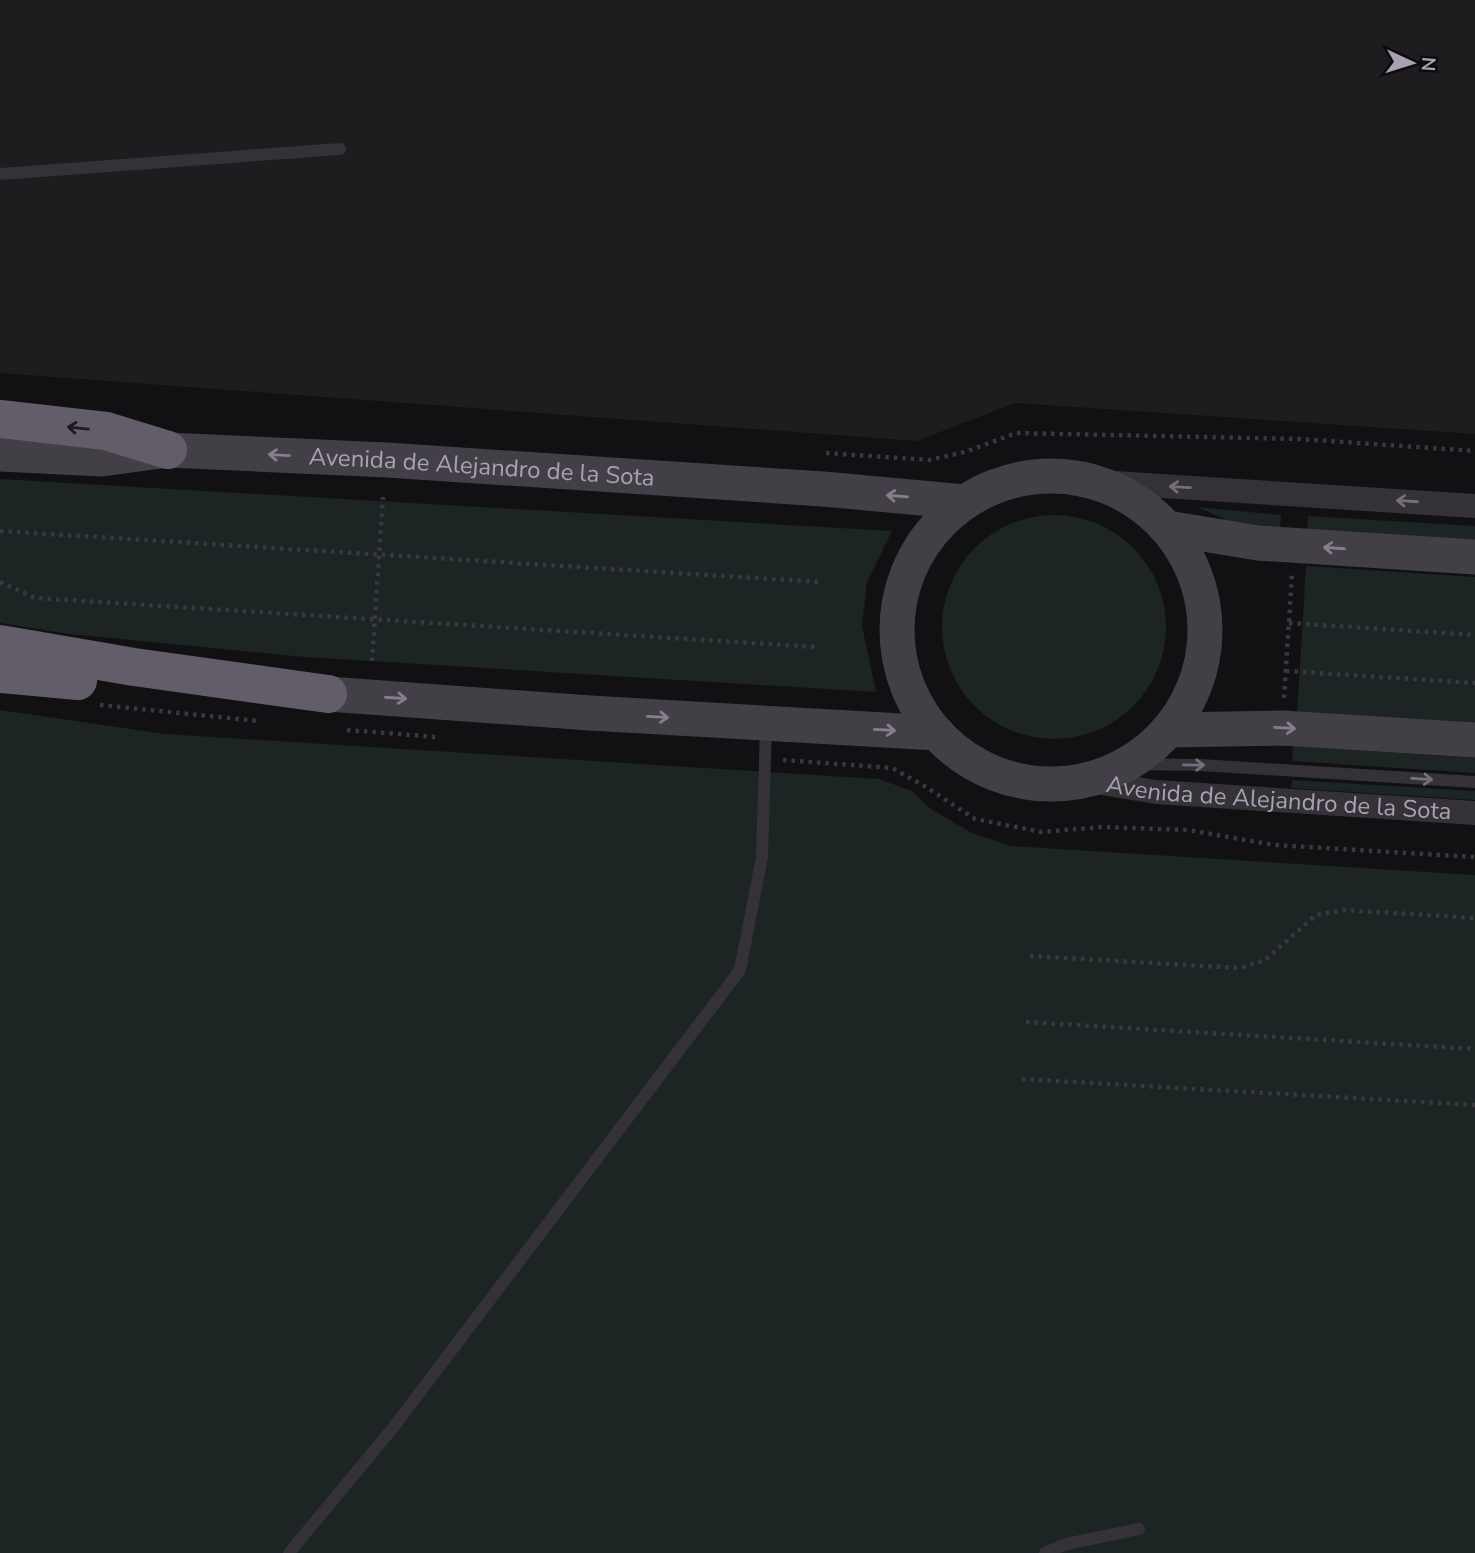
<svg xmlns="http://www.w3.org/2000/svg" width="1475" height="1553" font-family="'Nunito Sans',sans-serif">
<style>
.built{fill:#1e1c1f}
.green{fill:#1c2523}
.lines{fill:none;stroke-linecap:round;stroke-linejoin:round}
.path{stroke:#3a373e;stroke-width:4.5;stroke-dasharray:3.5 5;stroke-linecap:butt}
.lane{stroke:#343137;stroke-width:12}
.street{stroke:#343137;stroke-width:24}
.secondary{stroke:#433f47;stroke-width:35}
.highway{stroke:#625d68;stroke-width:38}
.oneway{stroke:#1d1b1f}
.oneway2{stroke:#857f8d}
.oneway3{stroke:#746f7b}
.labels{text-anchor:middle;stroke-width:7;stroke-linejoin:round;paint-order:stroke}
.street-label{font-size:24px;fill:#a8a1b3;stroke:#0c0b0d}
</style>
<rect width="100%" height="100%" fill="#111012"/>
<polygon class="built" points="0,0 1475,0 1475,434 1015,403 917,441 0,373"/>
<g class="green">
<polygon points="0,479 892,531 867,582 862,626 876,692 304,657 69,634 0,623"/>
<polygon points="1197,507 1281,515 1280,530 1229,521"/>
<circle cx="1054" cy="627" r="112"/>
<polygon points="1308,516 1475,526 1475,542 1307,531"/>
<polygon points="1306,566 1475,577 1475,724 1297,713"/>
<polygon points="0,710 165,734 879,779 912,791 931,809 972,833 1011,846 1475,875 1475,1553 0,1553"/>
<polygon points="1293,746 1475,758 1475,773 1292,761"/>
<polygon points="1292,780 1475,791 1475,800 1291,788"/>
</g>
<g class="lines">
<g class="path">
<polyline points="826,453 929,460 965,452 1016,433 1299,439 1475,451"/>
<polyline points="0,531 820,582"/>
<polyline points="0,582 35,598 816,647"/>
<polyline points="1289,623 1475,635"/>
<polyline points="372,661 383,497"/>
<polyline points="1286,671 1475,683"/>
<polyline points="1284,698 1292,574"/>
<polyline points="100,705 258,721"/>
<polyline points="347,730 436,737"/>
<polyline points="783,760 892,768 926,787 975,819 1042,832 1101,827 1188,830 1274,845 1475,857"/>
<polyline points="1030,956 1240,968 1265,960 1316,915 1344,910 1475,918"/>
<polyline points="1026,1022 1475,1049"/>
<polyline points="1022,1079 1475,1105"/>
</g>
<g class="lane">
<polyline points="0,174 340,149"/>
<polyline points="1126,764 1200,765 1475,782"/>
<polyline points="289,1553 392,1429 740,970 762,857 766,727"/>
<polyline points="1045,1553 1066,1544 1139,1529"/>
</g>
<g class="street">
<polyline points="1099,482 1475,506"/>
<path id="s1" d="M1084,780l72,12 319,21"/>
</g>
<g class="secondary">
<path id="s2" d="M0,454l102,5 66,-9 219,10 436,29 142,13"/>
<circle cx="1051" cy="630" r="154"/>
<polyline points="1167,528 1258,543 1475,557"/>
<polyline points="328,694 590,713 937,733"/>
<polyline points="1168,730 1282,728 1475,740"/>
</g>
<g class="highway">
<polyline points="0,419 106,431 168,450"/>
<polyline points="0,644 134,667 328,694"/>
<polyline points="0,674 78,681"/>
</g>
</g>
<defs><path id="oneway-shaft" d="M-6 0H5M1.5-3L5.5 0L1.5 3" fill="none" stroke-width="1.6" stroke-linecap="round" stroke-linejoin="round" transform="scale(1.75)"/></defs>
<use class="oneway" href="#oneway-shaft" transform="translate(78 428) rotate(-174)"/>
<g class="oneway2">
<use href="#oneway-shaft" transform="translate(279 455) rotate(-177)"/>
<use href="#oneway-shaft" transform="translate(897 496) rotate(-175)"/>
<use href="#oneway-shaft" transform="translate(1334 548) rotate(-176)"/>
<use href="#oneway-shaft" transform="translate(396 698) rotate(4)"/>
<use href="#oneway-shaft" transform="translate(658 717) rotate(3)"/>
<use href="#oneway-shaft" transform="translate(1285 728) rotate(3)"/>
<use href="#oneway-shaft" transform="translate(885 730) rotate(3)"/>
</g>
<g class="oneway3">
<use href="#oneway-shaft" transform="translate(1180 487) rotate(-177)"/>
<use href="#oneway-shaft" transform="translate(1407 501) rotate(-176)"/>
<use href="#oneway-shaft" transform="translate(1194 765) rotate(1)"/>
<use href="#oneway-shaft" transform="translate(1422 779) rotate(4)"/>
</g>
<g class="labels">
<g class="street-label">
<text dy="8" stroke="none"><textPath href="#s2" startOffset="483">Avenida de Alejandro de la Sota</textPath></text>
<text dy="8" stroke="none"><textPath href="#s1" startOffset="196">Avenida de Alejandro de la Sota</textPath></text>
</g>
</g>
<g transform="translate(1412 63) rotate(94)" stroke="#0c0b0d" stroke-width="5" paint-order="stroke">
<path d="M0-5L12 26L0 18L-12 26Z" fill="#a8a1b3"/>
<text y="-10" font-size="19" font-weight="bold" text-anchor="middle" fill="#a8a1b3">N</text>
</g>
</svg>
